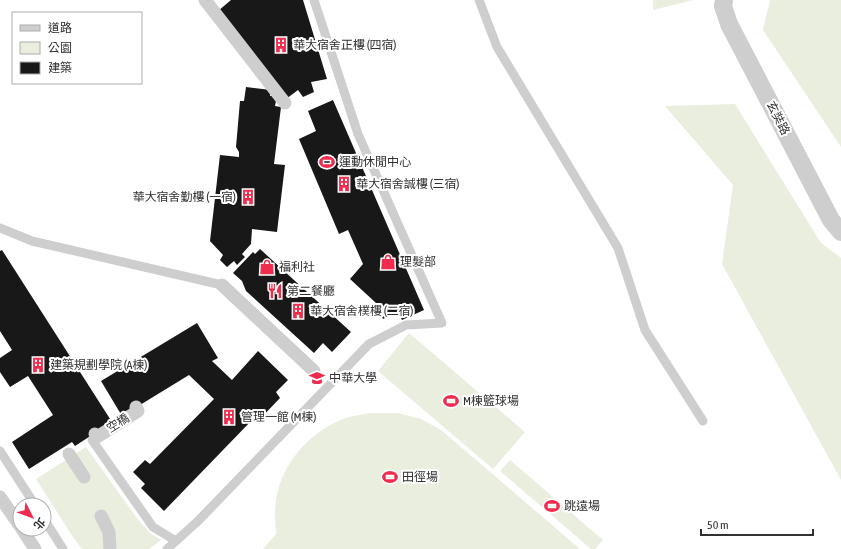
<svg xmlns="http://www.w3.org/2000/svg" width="841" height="549" font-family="'Asap Condensed','Noto Sans TC',sans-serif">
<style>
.green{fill:#e9eedf}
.building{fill:#181818}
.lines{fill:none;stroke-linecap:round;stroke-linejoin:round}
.service{stroke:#cecece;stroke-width:9}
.pedestrian{stroke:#cecece;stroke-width:13}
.minor{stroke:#cecece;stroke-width:18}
.labels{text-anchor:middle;stroke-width:4;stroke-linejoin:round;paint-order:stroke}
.poi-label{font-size:12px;fill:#313131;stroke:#fff;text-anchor:start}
.street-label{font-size:12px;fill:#313131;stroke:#fff}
</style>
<rect width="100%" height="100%" fill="#fff"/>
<g class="green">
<polygon points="653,0 693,0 653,10"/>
<polygon points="770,0 841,0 841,147 763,30"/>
<polygon points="735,104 821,243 841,258 841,480 722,264 733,185 665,106"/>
<polygon points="409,333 525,432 493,469 378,371"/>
<path d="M370,413h28l23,6 20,11 139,119h-317l13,-15c-1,-14 -2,-29 2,-43 8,-33 36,-62 68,-73 8,-3 16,-3 24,-5z"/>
<polygon points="86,447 136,517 150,533 161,540 149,549 82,549 73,537 36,479"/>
<polygon points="510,460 603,540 595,549 591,549 500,471"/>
</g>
<g class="building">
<polygon points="231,0 303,0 327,79 311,82 314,92 303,97 298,90 286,99 218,11"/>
<polygon points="246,87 271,90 270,96 277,96 275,106 281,107 274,164 285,165 277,232 252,229 251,244 242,254 245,257 237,265 234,261 227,267 220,260 223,255 210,241 220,155 239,157 239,152 236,147 240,101 244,101"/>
<polygon points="333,100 424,310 402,320 398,312 383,319 376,303 350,279 363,264 348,230 339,234 299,139 316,131 308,111"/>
<polygon points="260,249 351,332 332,352 323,343 314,353 246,291 242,281 233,273 253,252 255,254"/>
<polygon points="2,250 112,422 75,446 72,442 29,469 12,442 53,415 28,376 10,387 0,372 0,358 12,350 0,331 0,251"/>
<polygon points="197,323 218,358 212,361 232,380 258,351 288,380 276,392 280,398 258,421 254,418 164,511 141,488 145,484 133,472 145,460 150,464 214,399 189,375 122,416 101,381"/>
</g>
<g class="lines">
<g class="service">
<polyline points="479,0 497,47 618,248 645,330 703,421"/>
<polyline points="0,228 32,241 222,285"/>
<polyline points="92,440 153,527 176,541"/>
<polyline points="0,451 35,505"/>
<polyline points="44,519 63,549"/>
<polyline points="167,549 198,521 369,344 406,325 442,323 358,134 314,0"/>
</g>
<g class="pedestrian">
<polyline points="205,0 285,103"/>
<polyline points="222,285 314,371"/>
<polyline points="95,434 97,437 138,411 136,407"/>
<polyline points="69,454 84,477"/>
<polyline points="0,497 20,526"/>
<polyline points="101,516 109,532 110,549"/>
<polyline points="22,529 35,549"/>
</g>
<polyline class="minor" points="724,0 723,6 729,24 831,220 841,232"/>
</g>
<defs>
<symbol id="building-bare" viewBox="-9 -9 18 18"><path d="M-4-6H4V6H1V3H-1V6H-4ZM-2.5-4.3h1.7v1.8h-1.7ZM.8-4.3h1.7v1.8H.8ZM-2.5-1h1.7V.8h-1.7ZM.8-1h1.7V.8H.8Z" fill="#ef2c4e" stroke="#fff" stroke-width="2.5" paint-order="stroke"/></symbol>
<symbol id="stadium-bare" viewBox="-9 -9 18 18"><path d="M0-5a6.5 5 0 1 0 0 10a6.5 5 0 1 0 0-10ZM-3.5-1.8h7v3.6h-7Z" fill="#ef2c4e" stroke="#fff" stroke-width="2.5" paint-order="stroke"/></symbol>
<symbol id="shop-bare" viewBox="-9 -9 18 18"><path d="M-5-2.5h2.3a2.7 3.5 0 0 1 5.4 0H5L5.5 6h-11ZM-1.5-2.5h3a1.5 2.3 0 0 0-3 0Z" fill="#ef2c4e" stroke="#fff" stroke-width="2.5" paint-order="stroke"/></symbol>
<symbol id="restaurant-bare" viewBox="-9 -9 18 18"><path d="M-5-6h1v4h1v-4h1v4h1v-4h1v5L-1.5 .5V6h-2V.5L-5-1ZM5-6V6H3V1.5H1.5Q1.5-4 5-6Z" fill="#ef2c4e" stroke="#fff" stroke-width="2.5" paint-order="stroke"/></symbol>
<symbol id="university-bare" viewBox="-9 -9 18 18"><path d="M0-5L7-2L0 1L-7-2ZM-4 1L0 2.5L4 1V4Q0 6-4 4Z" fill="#ef2c4e" stroke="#fff" stroke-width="2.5" paint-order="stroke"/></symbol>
</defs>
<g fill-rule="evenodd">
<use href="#building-bare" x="270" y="34" width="22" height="22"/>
<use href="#stadium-bare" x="316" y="151" width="22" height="22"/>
<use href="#building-bare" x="333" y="173" width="22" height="22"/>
<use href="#building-bare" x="237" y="186" width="22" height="22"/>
<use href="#shop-bare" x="377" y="251" width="22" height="22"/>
<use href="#shop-bare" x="256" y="256" width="22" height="22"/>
<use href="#restaurant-bare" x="264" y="280" width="22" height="22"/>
<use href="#building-bare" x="287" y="300" width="22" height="22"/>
<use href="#building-bare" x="27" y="354" width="22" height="22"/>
<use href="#university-bare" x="306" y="367" width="22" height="22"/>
<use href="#stadium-bare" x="440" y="390" width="22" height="22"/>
<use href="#building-bare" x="218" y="406" width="22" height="22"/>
<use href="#stadium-bare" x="379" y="466" width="22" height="22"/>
<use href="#stadium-bare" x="541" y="495" width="22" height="22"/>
</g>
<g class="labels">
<g class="poi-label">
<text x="293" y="49">華大宿舍正樓 (四宿)</text>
<text x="339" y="166">運動休閒中心</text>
<text x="356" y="188">華大宿舍誠樓 (三宿)</text>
<text x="236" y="201" text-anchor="end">華大宿舍勤樓 (一宿)</text>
<text x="400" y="266">理髮部</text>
<text x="279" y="271">福利社</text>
<text x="287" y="295">第二餐廳</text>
<text x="310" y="315">華大宿舍樸樓 (二宿)</text>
<text x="50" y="369">建築規劃學院 (A棟)</text>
<text x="329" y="382">中華大學</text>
<text x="463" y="405">M棟籃球場</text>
<text x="241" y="421">管理一館 (M棟)</text>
<text x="402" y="481">田徑場</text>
<text x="564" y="510">跳遠場</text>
</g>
<g class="street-label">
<text transform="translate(778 118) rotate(63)" y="4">玄奘路</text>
<text transform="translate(118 423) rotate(-32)" y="4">空橋</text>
</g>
</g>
<rect x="12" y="12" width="130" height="72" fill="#ffffff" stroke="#adadad"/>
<rect x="20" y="25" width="20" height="6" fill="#cecece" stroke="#adadad"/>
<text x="48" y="32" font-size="12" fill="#313131">道路</text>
<rect x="20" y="42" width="20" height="12" fill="#e9eedf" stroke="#adadad"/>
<text x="48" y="52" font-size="12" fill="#313131">公園</text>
<rect x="20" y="62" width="20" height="12" fill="#181818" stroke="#adadad"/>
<text x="48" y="72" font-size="12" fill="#313131">建築</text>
<g transform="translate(32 517) rotate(132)"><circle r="19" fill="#ffffff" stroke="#adadad"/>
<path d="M0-3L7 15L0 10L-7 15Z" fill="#ef2c4e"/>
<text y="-6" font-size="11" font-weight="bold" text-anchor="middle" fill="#313131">北</text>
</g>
<path d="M701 529v6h112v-6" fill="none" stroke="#313131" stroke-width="2"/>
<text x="707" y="529" font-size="12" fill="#313131" stroke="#ffffff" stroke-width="3" paint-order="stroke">50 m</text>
</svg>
